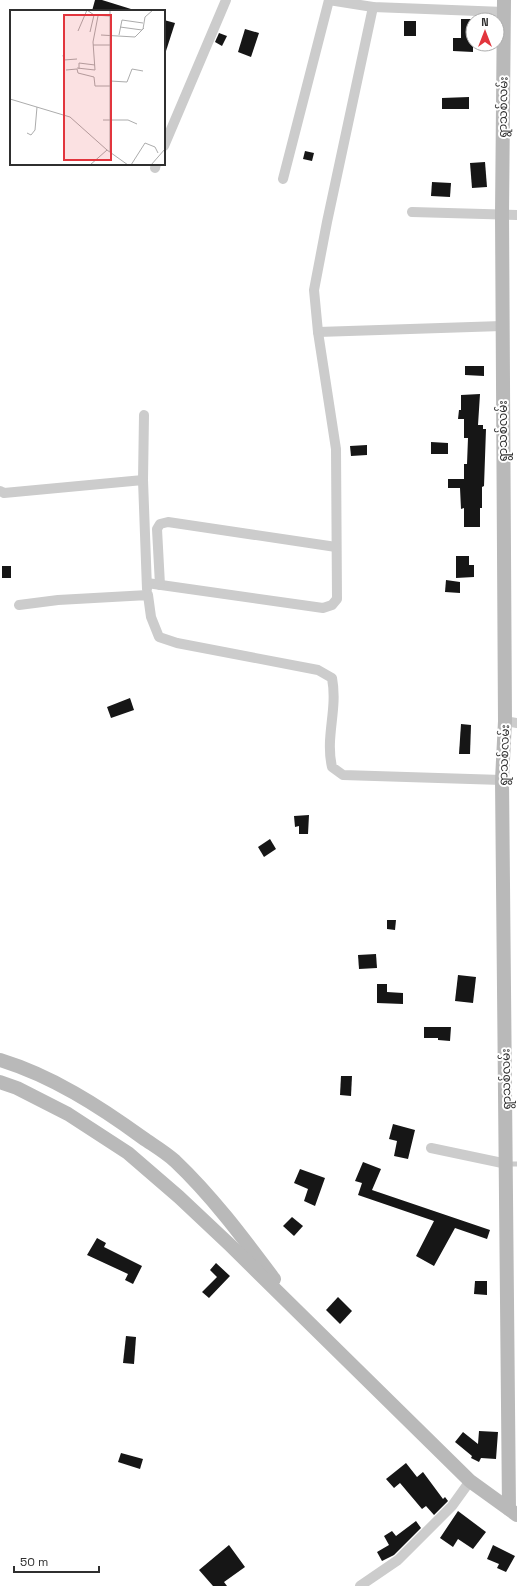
<svg xmlns="http://www.w3.org/2000/svg" width="517" height="1586" font-family="'Space Grotesk','Noto Sans Myanmar',sans-serif">
<style>
.building{fill:#161616}
.lines{fill:none;stroke-linecap:round;stroke-linejoin:round}
.lane{stroke:#ccc;stroke-width:5}
.street{stroke:#ccc;stroke-width:10}
.secondary{stroke:#b9b9b9;stroke-width:14}
.labels{text-anchor:middle;stroke-width:4;stroke-linejoin:round;paint-order:stroke}
.street-label{font-size:12px;fill:#2f2f2f;stroke:#fff}
.inset-road{fill:none;stroke:#acacac;stroke-width:1}
.view{fill:#e2353d;fill-opacity:0.15;stroke:#e2353d;stroke-width:2}
.inset-edge{fill:none;stroke:#2f2f2f;stroke-width:2}
</style>
<rect width="100%" height="100%" fill="#fff"/>
<g class="building">
<polygon points="95,0 102,0 131,9 130,11 92,11"/>
<polygon points="461,19 473,19 473,52 453,51 453,38 461,38"/>
<polygon points="164,20 175,23 166,51 164,51"/>
<rect x="404" y="21" width="12" height="15"/>
<polygon points="245,29 259,33 251,57 238,52"/>
<polygon points="219,33 227,36 222,46 215,42"/>
<polygon points="469,97 469,109 442,109 442,98"/>
<polygon points="305,151 314,153 312,161 303,159"/>
<polygon points="485,162 487,187 472,188 470,163"/>
<polygon points="432,182 451,183 450,197 431,196"/>
<polygon points="465,366 484,366 484,376 465,375"/>
<polygon points="480,394 478,425 483,425 483,429 486,429 484,486 482,487 482,508 480,508 480,527 464,527 464,508 461,509 460,488 448,488 448,479 464,479 464,464 467,464 468,438 464,438 464,419 458,419 459,410 461,410 461,395"/>
<polygon points="431,442 448,443 448,454 431,454"/>
<polygon points="367,445 367,455 351,456 350,446"/>
<polygon points="456,556 469,556 469,565 474,565 474,577 456,578"/>
<rect x="2" y="566" width="9" height="12"/>
<polygon points="446,580 460,582 460,593 445,592"/>
<polygon points="130,698 134,710 111,718 107,707"/>
<polygon points="461,724 471,725 470,754 459,754"/>
<polygon points="309,815 308,834 299,834 299,826 295,827 294,816"/>
<polygon points="270,839 276,849 264,857 258,847"/>
<polygon points="387,920 396,920 395,930 387,929"/>
<polygon points="376,954 377,968 359,969 358,955"/>
<polygon points="458,975 476,977 473,1003 455,1001"/>
<polygon points="377,984 387,984 387,992 403,993 403,1004 377,1003"/>
<polygon points="424,1027 451,1027 450,1041 438,1040 438,1038 424,1038"/>
<polygon points="341,1076 352,1076 351,1096 340,1095"/>
<polygon points="393,1124 415,1130 408,1159 394,1156 397,1141 389,1139"/>
<polygon points="363,1162 381,1169 372,1190 490,1230 487,1239 455,1228 434,1266 416,1256 434,1221 358,1195 362,1183 355,1181"/>
<polygon points="300,1169 325,1178 315,1206 304,1201 308,1189 294,1183"/>
<polygon points="292,1217 303,1226 294,1236 283,1226"/>
<polygon points="97,1238 106,1243 104,1247 142,1266 133,1284 125,1280 128,1274 87,1255"/>
<polygon points="216,1263 230,1276 209,1298 202,1292 217,1277 210,1270"/>
<polygon points="475,1281 487,1281 487,1295 474,1294"/>
<polygon points="338,1297 352,1311 340,1324 326,1310"/>
<polygon points="126,1336 136,1337 134,1364 123,1363"/>
<polygon points="479,1431 498,1432 496,1459 481,1458 479,1462 471,1458 472,1456 455,1442 463,1432 478,1444"/>
<polygon points="121,1453 143,1459 140,1469 118,1462"/>
<polygon points="406,1463 417,1477 423,1472 443,1499 445,1497 448,1501 434,1515 426,1506 422,1509 400,1483 394,1488 386,1479"/>
<polygon points="458,1511 486,1532 473,1549 458,1539 453,1547 440,1538"/>
<polygon points="416,1521 421,1528 394,1555 382,1561 377,1552 389,1545 384,1536 392,1531 396,1536"/>
<polygon points="229,1545 245,1567 224,1582 227,1586 213,1586 199,1570"/>
<polygon points="493,1545 515,1556 506,1572 497,1568 499,1564 487,1559"/>
</g>
<g class="lines">
<polyline class="lane" points="507,1164 517,1164"/>
<g class="street">
<polyline points="164,146 226,0"/>
<polyline points="155,168 156,164"/>
<polyline points="283,179 329,0 373,7 504,12"/>
<polyline points="412,212 517,215"/>
<polyline points="318,332 502,326"/>
<polyline points="144,415 143,480 147,589"/>
<polyline points="0,491 4,493 143,480"/>
<polyline points="147,583 323,608 332,605 337,599 336,449 318,332 314,290 327,222 373,7"/>
<polyline points="160,585 157,529 160,524 168,522 336,547"/>
<path d="M19,605l39,-5 90,-5 3,22 8,20 18,6 141,27 14,8c6,32 -7,58 0,89l11,8 159,5"/>
<polyline points="505,721 517,723"/>
<polyline points="431,1148 507,1164"/>
<polyline points="360,1586 398,1560 452,1506 470,1481"/>
</g>
<g class="secondary">
<polyline points="504,0 502,214 505,721 502,780 509,1509"/>
<path d="M0,1060c52,16 99,46 143,78 10,7 22,14 32,23 37,35 69,78 99,118"/>
<polyline points="0,1082 17,1088 68,1114 128,1153 179,1197 230,1245 470,1481 517,1515"/>
</g>
</g>
<g class="labels">
<g class="street-label">
<text transform="translate(503 107) rotate(-89)" y="4">ရွာသစ်လမ်း</text>
<text transform="translate(503 431) rotate(-90)" y="4">ရွာသစ်လမ်း</text>
<text transform="translate(504 755) rotate(-88)" y="4">ရွာသစ်လမ်း</text>
<text transform="translate(506 1079) rotate(-91)" y="4">ရွာသစ်လမ်း</text>
</g>
</g>
<g transform="translate(10 10)">
<rect width="155" height="155" fill="#fff"/>
<path class="inset-road" d="M77,0l7,5 16,1M100,0v142M110,17l22,3M133,19l2,-12 8,-7M68,21l9,-21M80,22l4,-17M91,25l34,2 9,-9M109,25l3,-15 21,3M83,35h17M53,45l1,5 13,-1M67,58l18,2 -2,-28 5,-26M69,59v-6l16,2M56,60l11,-1 1,4 16,4 1,9h15M100,71l17,1 5,-13 11,2M0,89l60,18 37,33 21,15M93,110h25l9,4M17,123l4,2 4,-5 2,-23M80,155l17,-15M121,155l14,-22 10,4 3,6M141,155l14,-16"/>
<path class="view" d="M54,5h47v145h-47z"/>
<rect width="155" height="155" class="inset-edge"/>
</g>
<g transform="translate(485 32)"><circle r="19" fill="#ffffff" stroke="#acacac"/>
<path d="M0-3L7 15L0 10L-7 15Z" fill="#e2353d"/>
<text y="-6" font-size="11" font-weight="bold" text-anchor="middle" fill="#2f2f2f">N</text>
</g>
<path d="M14 1566v6h85v-6" fill="none" stroke="#2f2f2f" stroke-width="2"/>
<text x="20" y="1566" font-size="12" fill="#2f2f2f" stroke="#ffffff" stroke-width="3" paint-order="stroke">50 m</text>
</svg>
